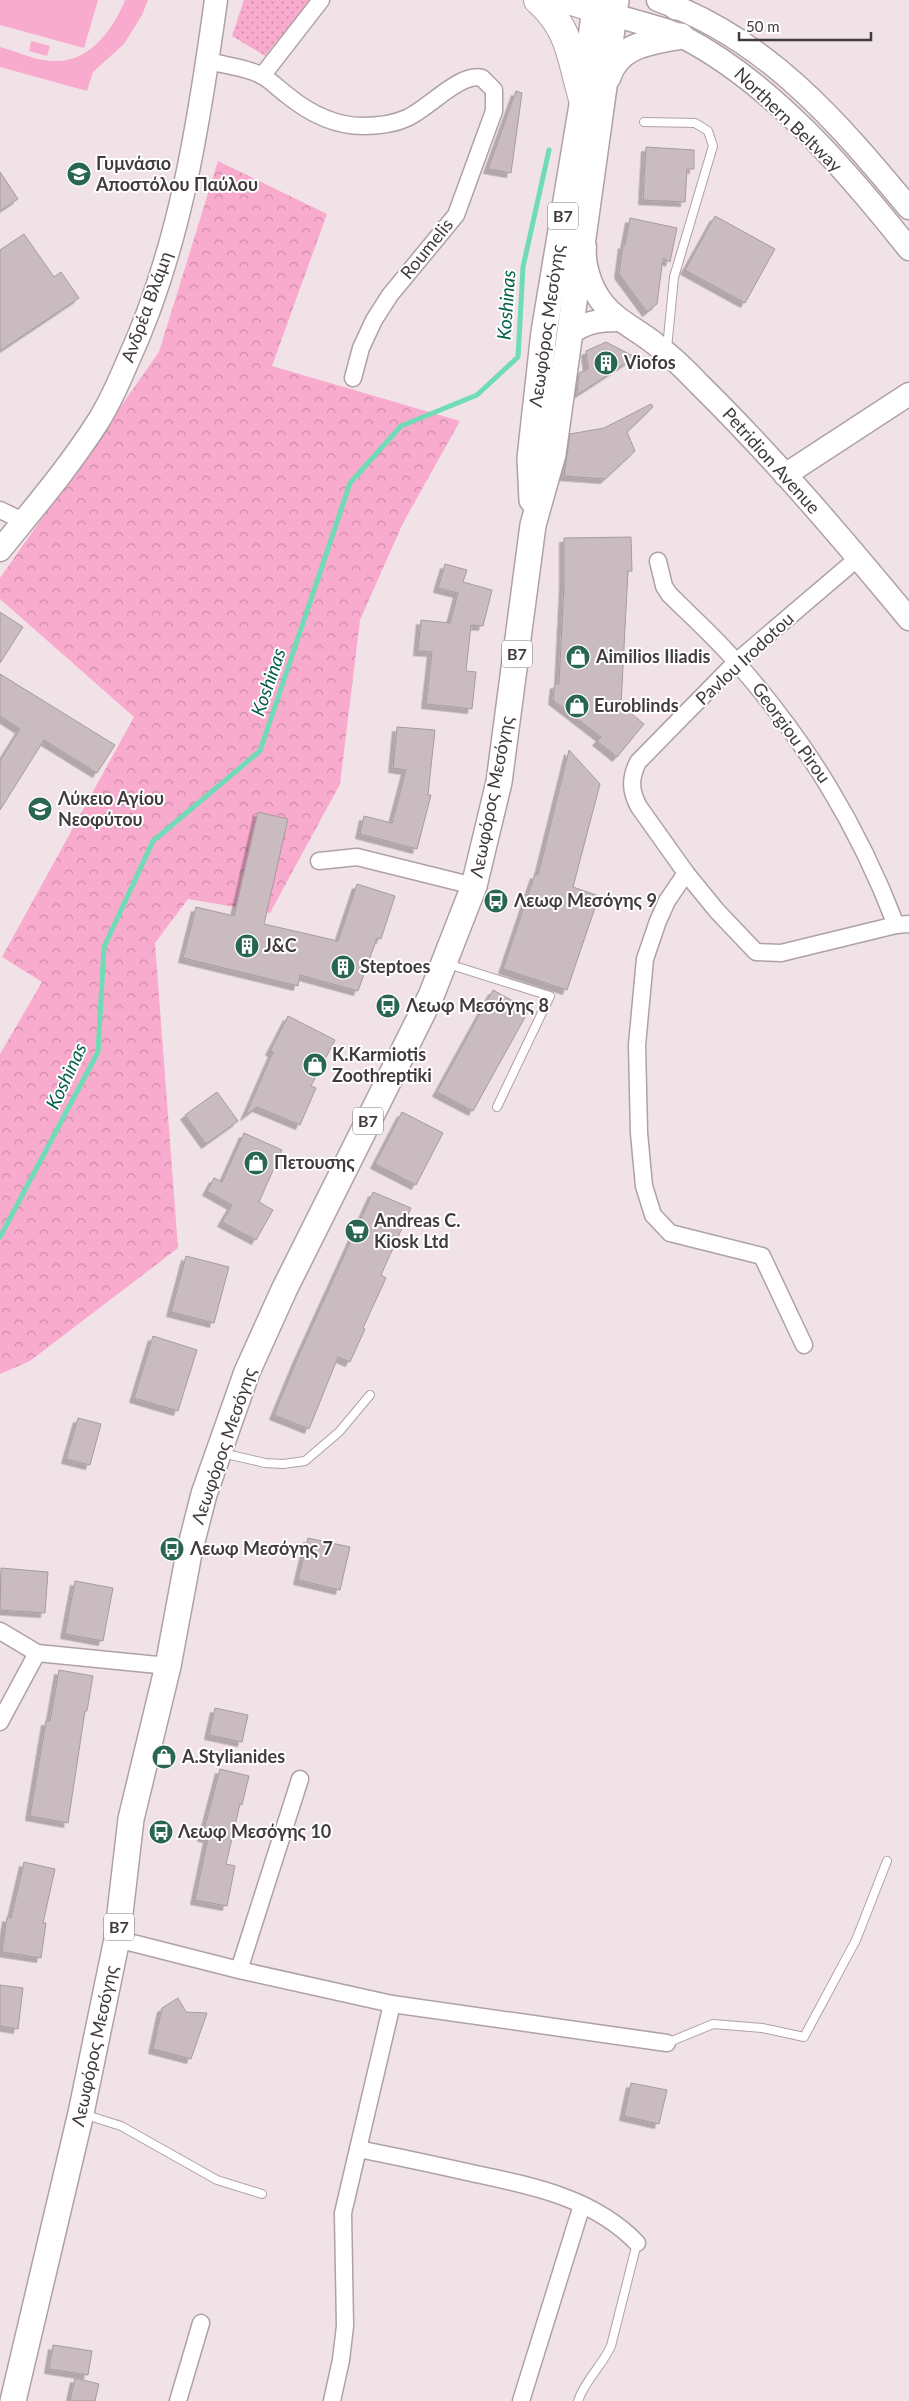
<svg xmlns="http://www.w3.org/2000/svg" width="909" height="2401" font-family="Lato,sans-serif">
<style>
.green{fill:url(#green-dots)}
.forest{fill:url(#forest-crowns)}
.pitch{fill:#f9abce}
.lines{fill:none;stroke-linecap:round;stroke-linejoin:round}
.stream{stroke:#70dbb7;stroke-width:5}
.building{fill:#c9bbc0;stroke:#a89aa0;filter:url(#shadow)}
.lane-casing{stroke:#afa1a6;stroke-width:10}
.street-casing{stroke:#afa1a6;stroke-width:19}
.secondary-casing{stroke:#afa1a6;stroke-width:25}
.primary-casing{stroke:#afa1a6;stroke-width:28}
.highway-casing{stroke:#afa1a6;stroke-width:30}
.lane{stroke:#fff;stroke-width:8}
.street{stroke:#fff;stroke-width:16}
.secondary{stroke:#fff;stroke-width:22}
.primary{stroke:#fff;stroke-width:25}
.highway{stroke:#fff;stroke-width:28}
.labels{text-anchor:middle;stroke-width:4;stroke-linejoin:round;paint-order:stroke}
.shield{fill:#fff;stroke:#7a7678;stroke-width:1}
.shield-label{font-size:16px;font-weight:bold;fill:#413b3e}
.street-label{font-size:18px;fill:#413b3e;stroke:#fff}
.poi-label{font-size:18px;font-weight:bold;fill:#413b3e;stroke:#fff;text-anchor:start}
.water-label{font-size:19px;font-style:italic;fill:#046049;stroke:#fff}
</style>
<defs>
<pattern id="green-dots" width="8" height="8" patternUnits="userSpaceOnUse" patternTransform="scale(1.25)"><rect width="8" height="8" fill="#f9abce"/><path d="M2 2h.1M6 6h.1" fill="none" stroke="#cb8ca9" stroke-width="1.8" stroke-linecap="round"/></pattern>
<pattern id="forest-crowns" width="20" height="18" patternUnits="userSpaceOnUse" patternTransform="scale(1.25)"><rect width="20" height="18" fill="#f9abce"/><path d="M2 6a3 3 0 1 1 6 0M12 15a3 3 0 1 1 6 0" fill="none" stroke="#cb8ca9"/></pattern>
<filter id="shadow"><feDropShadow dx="-4.5" dy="4.5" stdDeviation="0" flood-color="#0004"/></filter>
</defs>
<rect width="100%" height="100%" fill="#f1e2e8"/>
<polygon class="green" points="244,0 310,0 265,56 232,36"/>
<polygon class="forest" points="218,161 327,214 272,366 460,421 403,523 360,620 340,784 270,913 188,899 155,943 178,1248 30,1361 0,1374 0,1054 42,982 2,957 134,717 0,599 0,578 159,352"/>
<g class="pitch">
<polygon points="0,0 98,0 84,48 0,25"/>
<path d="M125,0h23l-6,15 -18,29 -31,28 -6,19 -87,-24v-20c16,4 36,14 53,14 36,2 60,-31 72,-61z"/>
<polygon points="31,41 50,46 47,56 29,51"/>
</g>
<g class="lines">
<polyline class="stream" points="0,1237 98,1052 104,947 153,841 260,751 350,483 401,426 477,395 518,357 523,267 549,150"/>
</g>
<g class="building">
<polygon points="516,91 522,93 511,173 488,169"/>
<polygon points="646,147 694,150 694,169 687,169 685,202 643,200"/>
<polygon points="0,172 18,199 0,211"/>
<polygon points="715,216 775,249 745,303 685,270"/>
<polygon points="630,218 677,228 670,262 663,258 657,304 647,312 619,274 623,244 625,245"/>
<polygon points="24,234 54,277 61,272 79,298 0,351 0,250"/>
<polygon points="606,342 635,357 577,395 579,373 588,369 586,351"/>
<polygon points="651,404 653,407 627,432 635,451 605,479 564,476 570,434 604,428"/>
<polygon points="631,537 632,571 628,571 621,705 644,724 617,757 597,741 601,737 553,700 555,684 559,684 564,584 564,538"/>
<polygon points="445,564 467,570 463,582 492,590 483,626 471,625 466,671 476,672 472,709 426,704 432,652 418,651 421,620 450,623 458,593 438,588"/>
<polygon points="0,612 23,627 0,663"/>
<polygon points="0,674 115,745 97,773 44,740 0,810 0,761 20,729 0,716"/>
<polygon points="397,727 435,730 428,795 431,795 417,849 360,834 364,816 392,823 406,770 393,768"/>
<polygon points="569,750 600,784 573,887 599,896 567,990 503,969 535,874 538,875"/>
<polygon points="258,812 288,819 264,924 338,941 357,884 395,896 381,939 377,938 358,991 300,975 298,986 183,958 196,907 234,916"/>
<polygon points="493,990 529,1010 473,1111 437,1092"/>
<polygon points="288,1016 335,1040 311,1086 316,1088 300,1125 257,1107 245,1116 273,1052 270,1051"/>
<polygon points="217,1092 238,1121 206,1144 185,1115"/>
<polygon points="402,1112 443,1133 416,1185 375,1164"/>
<polygon points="244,1133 282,1150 259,1202 273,1210 256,1240 222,1222 232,1205 207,1191 214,1178 222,1182"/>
<polygon points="373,1192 411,1208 381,1275 386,1278 363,1328 365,1329 350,1362 338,1357 309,1429 274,1415 298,1357"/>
<polygon points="186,1256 229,1267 214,1323 171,1312"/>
<polygon points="153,1336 197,1350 178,1411 134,1398"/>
<polygon points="78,1418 101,1424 90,1465 66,1459"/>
<polygon points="308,1538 350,1547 340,1590 298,1580"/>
<polygon points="1,1568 48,1572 45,1613 0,1610"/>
<polygon points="75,1581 113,1588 103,1641 65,1634"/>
<polygon points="59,1670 93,1676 87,1711 85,1711 68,1823 30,1816 46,1721 50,1721"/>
<polygon points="215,1708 248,1715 242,1742 209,1735"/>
<polygon points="220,1769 249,1776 242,1805 240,1804 226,1864 235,1866 227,1906 195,1900 208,1838 202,1837"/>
<polygon points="24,1862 55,1869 43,1923 46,1923 41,1958 2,1952 7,1917 11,1918"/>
<polygon points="0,1985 23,1988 18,2029 0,2026"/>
<polygon points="178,1998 186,2012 207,2013 191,2059 153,2049 162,2008"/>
<polygon points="631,2083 667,2090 659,2124 624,2116"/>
<polygon points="53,2345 92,2351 88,2375 49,2369"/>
<polygon points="75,2378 99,2384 95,2401 70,2401"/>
</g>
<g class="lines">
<defs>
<g id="lane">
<polyline points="644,122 695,123 708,131 713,146 674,277 667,348"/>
<polyline points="448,964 550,996 497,1107"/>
<polyline points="222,1453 265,1463 283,1464 305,1461 339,1432 370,1395"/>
<polyline points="667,2043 713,2024 762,2028 804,2037 856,1940 887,1861"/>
<polyline points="83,2114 121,2126 217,2180 262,2194"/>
<path d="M578,2401c7,-21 24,-35 33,-55l26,-103"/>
</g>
<g id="street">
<path d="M208,61c15,4 41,7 55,15 8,5 16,13 24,19 22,18 47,31 76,31 15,0 31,-2 44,-8 21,-9 53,-46 75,-40l12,12v21l-38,104 -66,80 -16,25 -13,28 -8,30"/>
<polyline points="262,76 321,0"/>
<polyline points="0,510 23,521"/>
<path d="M858,558l-122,104 -98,100c-8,16 -8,29 1,45l47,66 31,38 39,41 25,1 115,-28 13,-1"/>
<path d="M658,561l6,25 5,8c23,23 48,45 69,70 70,80 120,162 158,261"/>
<polyline points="319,861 357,857 474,886"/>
<polyline points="686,873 667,901 658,921 645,959 637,1045 639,1133 644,1186 653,1215 670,1233 762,1256 804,1345"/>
<polyline points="0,1631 37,1653 168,1666"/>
<polyline points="0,1722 37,1653"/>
<polyline points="117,1939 239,1970 392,2004 667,2043"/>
<polyline points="239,1970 300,1779"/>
<path d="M358,2149c36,7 73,15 109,23 60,13 125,24 170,71"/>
<polyline points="178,2401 201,2323"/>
<polyline points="332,2401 341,2360 345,2326 343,2213 392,2004"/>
<polyline points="521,2401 582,2205"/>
</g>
<g id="secondary">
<path d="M658,0c108,38 180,122 251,208"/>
<path d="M615,15c22,8 48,12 68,22 89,46 165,135 226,212"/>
<path d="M585,247c-2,16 5,37 14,51 14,21 36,30 55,45 16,12 31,26 45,41 75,74 143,154 210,235"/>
<path d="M567,349l2,-14c14,-13 31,-15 49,-15"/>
<polyline points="785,475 909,394"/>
<path d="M0,550c34,-42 70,-84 99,-130 11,-18 20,-38 28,-57 53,-114 72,-240 89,-363"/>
</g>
<g id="primary">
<polyline points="669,0 676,7"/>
<path d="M608,77c10,-33 44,-35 73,-41"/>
<polyline points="532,500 530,458 544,332 583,99 596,0"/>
<polyline points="13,2401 81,2113 117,1939 131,1819 168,1666 189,1553 204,1494 247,1372 284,1290 431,996 474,886 499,782 533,525 553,454 616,0"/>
</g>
<g id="highway">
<path d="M538,0c33,29 33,59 45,99"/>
<polyline points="569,0 615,15"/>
</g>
</defs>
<use href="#lane" class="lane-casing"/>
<use href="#street" class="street-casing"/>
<use href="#secondary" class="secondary-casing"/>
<use href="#primary" class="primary-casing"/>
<use href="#highway" class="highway-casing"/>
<use href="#lane" class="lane"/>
<use href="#street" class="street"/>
<use href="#secondary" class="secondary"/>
<use href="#primary" class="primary"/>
<use href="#highway" class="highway"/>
</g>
<defs>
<symbol id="school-disc" viewBox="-11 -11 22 22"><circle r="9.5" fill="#296652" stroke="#fff"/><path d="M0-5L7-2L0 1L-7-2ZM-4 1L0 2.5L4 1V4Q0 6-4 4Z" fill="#fff"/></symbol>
<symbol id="building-disc" viewBox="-11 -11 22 22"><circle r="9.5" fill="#296652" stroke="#fff"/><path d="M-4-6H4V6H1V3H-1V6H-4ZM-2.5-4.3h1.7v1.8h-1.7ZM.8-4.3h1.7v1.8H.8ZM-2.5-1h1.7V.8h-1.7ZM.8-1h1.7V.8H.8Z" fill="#fff"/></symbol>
<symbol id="shop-disc" viewBox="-11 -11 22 22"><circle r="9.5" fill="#296652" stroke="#fff"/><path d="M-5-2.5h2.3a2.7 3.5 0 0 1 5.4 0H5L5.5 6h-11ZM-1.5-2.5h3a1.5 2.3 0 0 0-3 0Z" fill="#fff"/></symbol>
<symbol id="bus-disc" viewBox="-11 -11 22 22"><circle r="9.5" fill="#296652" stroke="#fff"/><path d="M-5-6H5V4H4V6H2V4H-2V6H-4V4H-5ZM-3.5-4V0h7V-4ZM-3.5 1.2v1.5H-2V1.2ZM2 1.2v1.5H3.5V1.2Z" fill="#fff"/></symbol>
<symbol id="supermarket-disc" viewBox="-11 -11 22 22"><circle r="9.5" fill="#296652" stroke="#fff"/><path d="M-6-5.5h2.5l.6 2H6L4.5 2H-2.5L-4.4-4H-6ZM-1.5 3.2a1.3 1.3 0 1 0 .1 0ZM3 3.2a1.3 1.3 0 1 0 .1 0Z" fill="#fff"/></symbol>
</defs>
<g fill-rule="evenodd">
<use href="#school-disc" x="65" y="160" width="28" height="28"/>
<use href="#building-disc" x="592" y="349" width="28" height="28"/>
<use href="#shop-disc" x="564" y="643" width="28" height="28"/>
<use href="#shop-disc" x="563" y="692" width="28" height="28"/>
<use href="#school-disc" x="26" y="795" width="28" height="28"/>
<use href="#bus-disc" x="482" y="887" width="28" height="28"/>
<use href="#building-disc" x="233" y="932" width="28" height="28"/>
<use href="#building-disc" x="329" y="953" width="28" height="28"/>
<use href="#bus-disc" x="374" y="992" width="28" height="28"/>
<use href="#shop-disc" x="301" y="1051" width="28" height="28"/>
<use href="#shop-disc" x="242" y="1149" width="28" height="28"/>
<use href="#supermarket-disc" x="343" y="1217" width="28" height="28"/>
<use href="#bus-disc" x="158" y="1535" width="28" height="28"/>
<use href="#shop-disc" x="150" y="1743" width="28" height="28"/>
<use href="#bus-disc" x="147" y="1818" width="28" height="28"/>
</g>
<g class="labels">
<g class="shield">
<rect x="548" y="202.5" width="30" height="27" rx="4"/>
<rect x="502" y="640.5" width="30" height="27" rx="4"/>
<rect x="353" y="1107.5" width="30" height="27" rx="4"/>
<rect x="104" y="1913.5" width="30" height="27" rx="4"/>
</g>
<g class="shield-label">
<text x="563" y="222">B7</text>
<text x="517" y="660">B7</text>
<text x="368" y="1127">B7</text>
<text x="119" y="1933">B7</text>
</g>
<g class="street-label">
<text transform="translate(788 120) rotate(44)" y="6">Northern Beltway</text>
<text transform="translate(427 249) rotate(-51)" y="6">Roumelis</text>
<text transform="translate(147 307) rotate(-70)" y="6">Ανδρέα Βλάμη</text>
<text transform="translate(547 326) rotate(-82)" y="6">Λεωφόρος Μεσόγης</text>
<text transform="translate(771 461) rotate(48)" y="6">Petridion Avenue</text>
<text transform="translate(745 659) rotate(-43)" y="6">Pavlou Irodotou</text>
<text transform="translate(791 733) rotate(54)" y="6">Georgiou Pirou</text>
<text transform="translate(492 797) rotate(-79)" y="6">Λεωφόρος Μεσόγης</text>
<text transform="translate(224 1446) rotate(-71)" y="6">Λεωφόρος Μεσόγης</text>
<text transform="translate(95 2046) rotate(-78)" y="6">Λεωφόρος Μεσόγης</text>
</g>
<g class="poi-label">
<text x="96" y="170">Γυμνάσιο<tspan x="96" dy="21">Αποστόλου Παύλου</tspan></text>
<text x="624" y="369">Viofos</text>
<text x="596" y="663">Aimilios Iliadis</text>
<text x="594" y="712">Euroblinds</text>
<text x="58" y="805">Λύκειο Αγίου<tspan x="58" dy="21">Νεοφύτου</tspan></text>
<text x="514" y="907">Λεωφ Μεσόγης 9</text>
<text x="264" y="952">J&amp;C</text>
<text x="360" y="973">Steptoes</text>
<text x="406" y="1012">Λεωφ Μεσόγης 8</text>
<text x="332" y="1061">K.Karmiotis<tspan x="332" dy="21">Zoothreptiki</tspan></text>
<text x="274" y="1169">Πετουσης</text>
<text x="374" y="1227">Andreas C.<tspan x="374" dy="21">Kiosk Ltd</tspan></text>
<text x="190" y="1555">Λεωφ Μεσόγης 7</text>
<text x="182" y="1763">A.Stylianides</text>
<text x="178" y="1838">Λεωφ Μεσόγης 10</text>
</g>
<g class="water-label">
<text transform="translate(506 305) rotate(-86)" y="7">Koshinas</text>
<text transform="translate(268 682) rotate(-71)" y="7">Koshinas</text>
<text transform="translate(66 1076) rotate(-65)" y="7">Koshinas</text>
</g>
</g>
<path d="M739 32v8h132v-8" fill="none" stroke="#413b3e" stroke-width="2.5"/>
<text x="746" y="32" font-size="15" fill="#413b3e" stroke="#ffffff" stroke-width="4" paint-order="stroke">50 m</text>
</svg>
